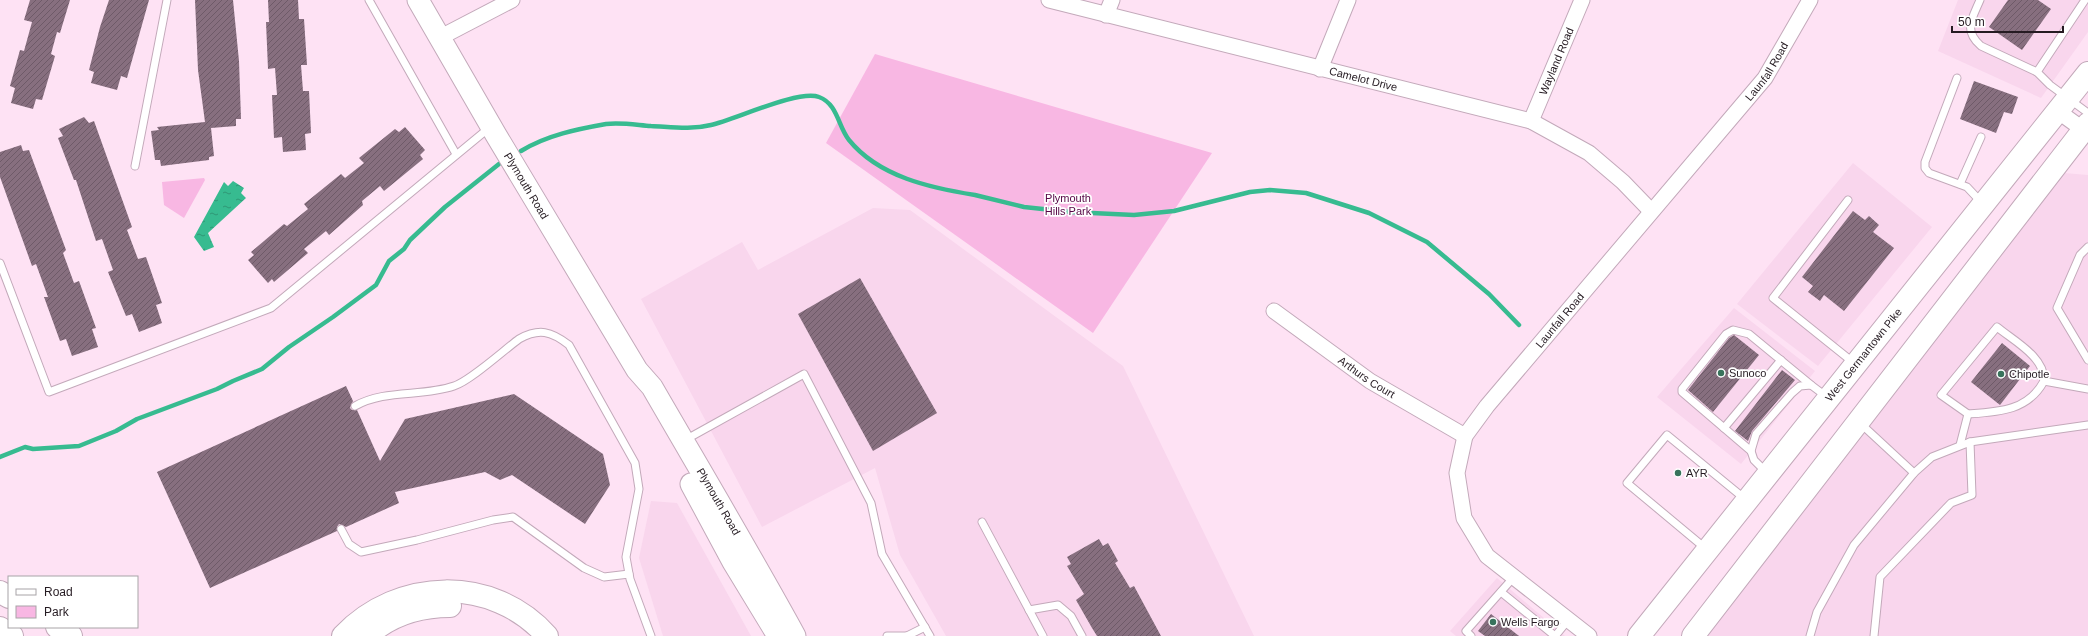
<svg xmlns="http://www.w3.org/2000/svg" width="2088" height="636" font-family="Helvetica,sans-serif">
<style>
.built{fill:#f9d6ed}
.green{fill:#f8b7e3}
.water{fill:url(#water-ripples)}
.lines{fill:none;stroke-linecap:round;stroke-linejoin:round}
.stream{stroke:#37bb90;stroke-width:4.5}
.building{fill:url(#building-hatch)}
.lane-casing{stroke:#c3a9ba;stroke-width:9}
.street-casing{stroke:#c3a9ba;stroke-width:17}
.secondary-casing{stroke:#c3a9ba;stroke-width:23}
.primary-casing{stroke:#c3a9ba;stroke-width:24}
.highway-casing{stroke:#c3a9ba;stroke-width:24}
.lane{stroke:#fff;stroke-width:7}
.street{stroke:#fff;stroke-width:15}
.secondary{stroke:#fff;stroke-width:21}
.primary{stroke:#fff;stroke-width:22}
.highway{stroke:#fff;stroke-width:22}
.poi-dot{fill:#38735c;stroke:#fff;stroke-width:1.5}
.labels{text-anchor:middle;stroke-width:3.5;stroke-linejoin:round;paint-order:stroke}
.street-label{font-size:11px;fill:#251b22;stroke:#fff}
.park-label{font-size:11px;fill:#560645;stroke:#fff}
.poi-label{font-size:11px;fill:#251b22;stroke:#fff;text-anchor:start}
</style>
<defs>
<pattern id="water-ripples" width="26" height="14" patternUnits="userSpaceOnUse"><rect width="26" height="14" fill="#37bb90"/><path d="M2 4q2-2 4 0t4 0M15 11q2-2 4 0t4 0" fill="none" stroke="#2e9775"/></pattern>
<pattern id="building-hatch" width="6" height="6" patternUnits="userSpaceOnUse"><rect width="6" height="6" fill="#876f7f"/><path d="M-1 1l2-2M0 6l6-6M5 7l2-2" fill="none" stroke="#6e5a68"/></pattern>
</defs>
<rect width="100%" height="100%" fill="#fee2f4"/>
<g class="built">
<polygon points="1958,0 2088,0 2088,32 2041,98 1938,51"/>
<polygon points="1853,163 1932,227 1818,366 1737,304"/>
<polygon points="2052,172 2088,175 2088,636 1693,636"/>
<polygon points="873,208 910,210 1123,366 1254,636 946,636 900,555 875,468 762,527 641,299 742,242 758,270"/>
<polygon points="1734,308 1815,371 1741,464 1657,397"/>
<polygon points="651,501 677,503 751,636 663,636 639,558"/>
<polygon points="1497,578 1565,636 1456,636 1450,631"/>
</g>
<g class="green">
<polygon points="875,54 1212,153 1093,333 826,143"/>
<polygon points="204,178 205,180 184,218 164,205 162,182"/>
</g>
<polygon class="water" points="233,181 244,188 241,193 246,198 208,233 214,247 204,251 194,237 224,182 228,186"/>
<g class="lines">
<g class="stream">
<path d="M521,151c26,-16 57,-22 85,-27 14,-2 31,1 45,2 21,1 40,4 60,-1 23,-5 88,-36 108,-28 19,7 19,30 30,43 30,37 82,48 126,55l49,12 47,5 63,3 40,-4 76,-19 20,-2 36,3 63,20 58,29 62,52 30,31"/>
<polyline points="0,457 25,447 33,449 79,446 116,431 137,419 217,389 233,381 262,369 289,347 333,317 376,285 389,261 404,249 410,240 445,207 499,164"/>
</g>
</g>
<g class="building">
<polygon points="30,0 70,0 60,33 57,32 51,54 55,56 42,100 36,99 33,109 11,103 15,88 10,86 20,50 24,51 32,22 24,20"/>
<polygon points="109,0 149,0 127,78 121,76 117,90 91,83 94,72 89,70 100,27"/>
<polygon points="195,0 233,0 239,61 241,119 236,119 236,126 211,128 214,156 209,157 209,160 161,166 160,160 155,160 151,131 159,130 157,127 205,122 198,70"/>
<polygon points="268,0 298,0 299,19 304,19 307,65 301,65 303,91 309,91 311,133 305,134 306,150 283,152 282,137 274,138 272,95 277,95 275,68 268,69 266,22 269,22"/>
<polygon points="2008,0 2038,0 2051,9 2022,50 1989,27"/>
<polygon points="1974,81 2018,97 2012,114 2004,112 1996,133 1960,119"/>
<polygon points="84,117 89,123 94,121 132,227 127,230 138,259 146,257 162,303 156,305 162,323 139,332 132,314 126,316 108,272 113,270 102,239 96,241 76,180 74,180 58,138 63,136 59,129"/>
<polygon points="405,127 425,150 420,155 423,159 384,191 380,186 362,201 363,205 329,235 326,231 304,249 308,253 274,282 272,279 268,283 248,260 254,255 251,252 284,224 287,226 308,209 304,204 341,174 345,178 364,163 359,158 395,129 399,132"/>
<polygon points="21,145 23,151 29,150 66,250 63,253 74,283 79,281 96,328 92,329 98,347 72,356 66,339 60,341 44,297 48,297 36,264 32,266 0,177 0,152"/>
<polygon points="1853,211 1865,220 1869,216 1879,225 1873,232 1894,248 1844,311 1824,295 1820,301 1808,292 1813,286 1802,277"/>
<polygon points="860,278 937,413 873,451 798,314"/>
<polygon points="1734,335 1759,355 1713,412 1688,390 1729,338"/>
<polygon points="2002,343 2030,366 2000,405 1971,382"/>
<polygon points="1782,370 1795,380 1752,431 1748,441 1735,431"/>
<polygon points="346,386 353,401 350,408 352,410 357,410 380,461 405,419 514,394 603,454 610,485 585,524 512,475 500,480 485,472 395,492 399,503 346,527 339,524 337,527 337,531 210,588 157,472"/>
<polygon points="1099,539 1103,546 1108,543 1118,561 1115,563 1130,588 1134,586 1161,636 1097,636 1092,628 1076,600 1084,594 1067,566 1071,564 1067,557"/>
<polygon points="1491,614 1519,636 1485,636 1478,631"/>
</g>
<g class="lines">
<defs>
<g id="lane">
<polyline points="369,0 456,154"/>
<path d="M1980,0c-8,19 -17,30 1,46l56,26 13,13 38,28"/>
<polyline points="2037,72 2085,0"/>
<polyline points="1957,78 1925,162 1925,168 1929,173 1967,187 1982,203"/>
<polyline points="135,166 167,0"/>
<polyline points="1960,184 1981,137"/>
<polyline points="1848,200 1773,298 1854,363"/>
<polyline points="2088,247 2080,255 2057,308 2088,360"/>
<polyline points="0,263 49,392 271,308 489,128"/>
<path d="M355,406c30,-17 67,-9 99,-20 16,-5 50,-36 65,-47 20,-11 32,-8 50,6l66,118 4,26 -13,68 4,22 21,57"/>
<path d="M1968,414c30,-2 60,-3 76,-33"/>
<polyline points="1860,423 1914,473"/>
<polyline points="1724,428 1781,360"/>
<polyline points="685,440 804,374 871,503 882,554 930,636"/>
<path d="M1960,445l8,-31 -27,-19 56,-68c17,14 48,30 47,54l44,8"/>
<polyline points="1751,451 1682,392 1682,389 1726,334 1733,330 1749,334 1811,385"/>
<polyline points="1767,473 1754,460 1751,451 1756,434 1792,393 1800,386 1811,385 1827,397"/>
<polyline points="982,522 1043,636"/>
<polyline points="341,529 349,544 361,552 417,540 493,520 513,517 584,568 604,577 629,574"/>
<polyline points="1705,548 1627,483 1667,435 1745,499"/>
<polyline points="1501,592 1555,636"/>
<polyline points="1029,610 1058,605 1071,616 1082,636"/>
<polyline points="1556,635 1569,619"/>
<polyline points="887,636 908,636"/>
<polyline points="907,636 925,627"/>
<polyline points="1471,636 1466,631 1513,578"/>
<polyline points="1810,636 1817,612 1854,545 1914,473 1932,457 1970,442 2088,425"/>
<polyline points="1874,636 1880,577 1951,503 1972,495 1970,442"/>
</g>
<g id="street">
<path id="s1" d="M1049,0l482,121 58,32 34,29 28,29"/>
<polyline points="1106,15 1112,0"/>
<polyline points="439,38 512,0"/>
<polyline points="1320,69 1348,0"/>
<polyline points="2059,112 2088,133"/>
<path id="s2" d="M1531,121l51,-121"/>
<path id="s3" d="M1274,311l96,70 95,55"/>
<path id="s4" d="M1589,636l-102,-80 -23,-38 -7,-45 8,-37 22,-30 278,-328 45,-78"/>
</g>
<g id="secondary">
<path id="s5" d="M418,0l78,135 141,235 15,17c48,83 97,165 143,249"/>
<polyline points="691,484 733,562 778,636"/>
</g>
<g id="primary">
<path id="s6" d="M1639,636l449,-563"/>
<polyline points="1693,636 2088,124"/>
</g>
<g id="highway">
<polyline points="0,592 9,597"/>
<polyline points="57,627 71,636"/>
<polyline points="0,628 12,636"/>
<path d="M343,636c55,-58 150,-61 204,0"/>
<path d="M367,636c23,-21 52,-30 83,-30"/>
</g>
</defs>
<use href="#lane" class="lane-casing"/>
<use href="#street" class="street-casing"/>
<use href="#secondary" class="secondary-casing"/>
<use href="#primary" class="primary-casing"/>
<use href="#highway" class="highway-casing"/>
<use href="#lane" class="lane"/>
<use href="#street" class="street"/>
<use href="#secondary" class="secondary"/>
<use href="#primary" class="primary"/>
<use href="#highway" class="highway"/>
</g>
<g class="poi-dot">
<circle cx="1721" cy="373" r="4"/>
<circle cx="2001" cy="374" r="4"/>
<circle cx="1678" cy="473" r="4"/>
<circle cx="1493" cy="622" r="4"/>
</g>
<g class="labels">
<g class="street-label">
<text dy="4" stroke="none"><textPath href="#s2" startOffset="65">Wayland Road</textPath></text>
<text dy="4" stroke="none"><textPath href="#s4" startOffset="731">Launfall Road</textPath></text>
<text dy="4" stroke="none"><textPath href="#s1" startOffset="324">Camelot Drive</textPath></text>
<text dy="4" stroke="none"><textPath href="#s5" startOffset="215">Plymouth Road</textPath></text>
<text dy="4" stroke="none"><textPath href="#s4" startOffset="407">Launfall Road</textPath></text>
<text dy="4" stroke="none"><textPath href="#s6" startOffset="360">West Germantown Pike</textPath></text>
<text dy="4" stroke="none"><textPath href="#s3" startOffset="114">Arthurs Court</textPath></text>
<text dy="4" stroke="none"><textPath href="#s5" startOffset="585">Plymouth Road</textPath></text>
</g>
<g class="park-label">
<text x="1068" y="202">Plymouth<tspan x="1068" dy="13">Hills Park</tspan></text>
</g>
<g class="poi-label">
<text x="1729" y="377">Sunoco</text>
<text x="2009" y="378">Chipotle</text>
<text x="1686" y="477">AYR</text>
<text x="1501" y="626">Wells Fargo</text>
</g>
</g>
<rect x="8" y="576" width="130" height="52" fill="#ffffff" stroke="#a8a4a7"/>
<rect x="16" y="589" width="20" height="6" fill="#ffffff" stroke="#a8a4a7"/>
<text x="44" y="596" font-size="12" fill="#251b22">Road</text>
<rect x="16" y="606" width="20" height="12" fill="#f8b7e3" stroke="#a8a4a7"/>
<text x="44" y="616" font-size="12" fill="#251b22">Park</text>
<path d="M1952 26v6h111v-6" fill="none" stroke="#251b22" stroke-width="2"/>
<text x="1958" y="26" font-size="12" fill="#251b22" stroke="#ffffff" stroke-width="3" paint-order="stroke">50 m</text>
</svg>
